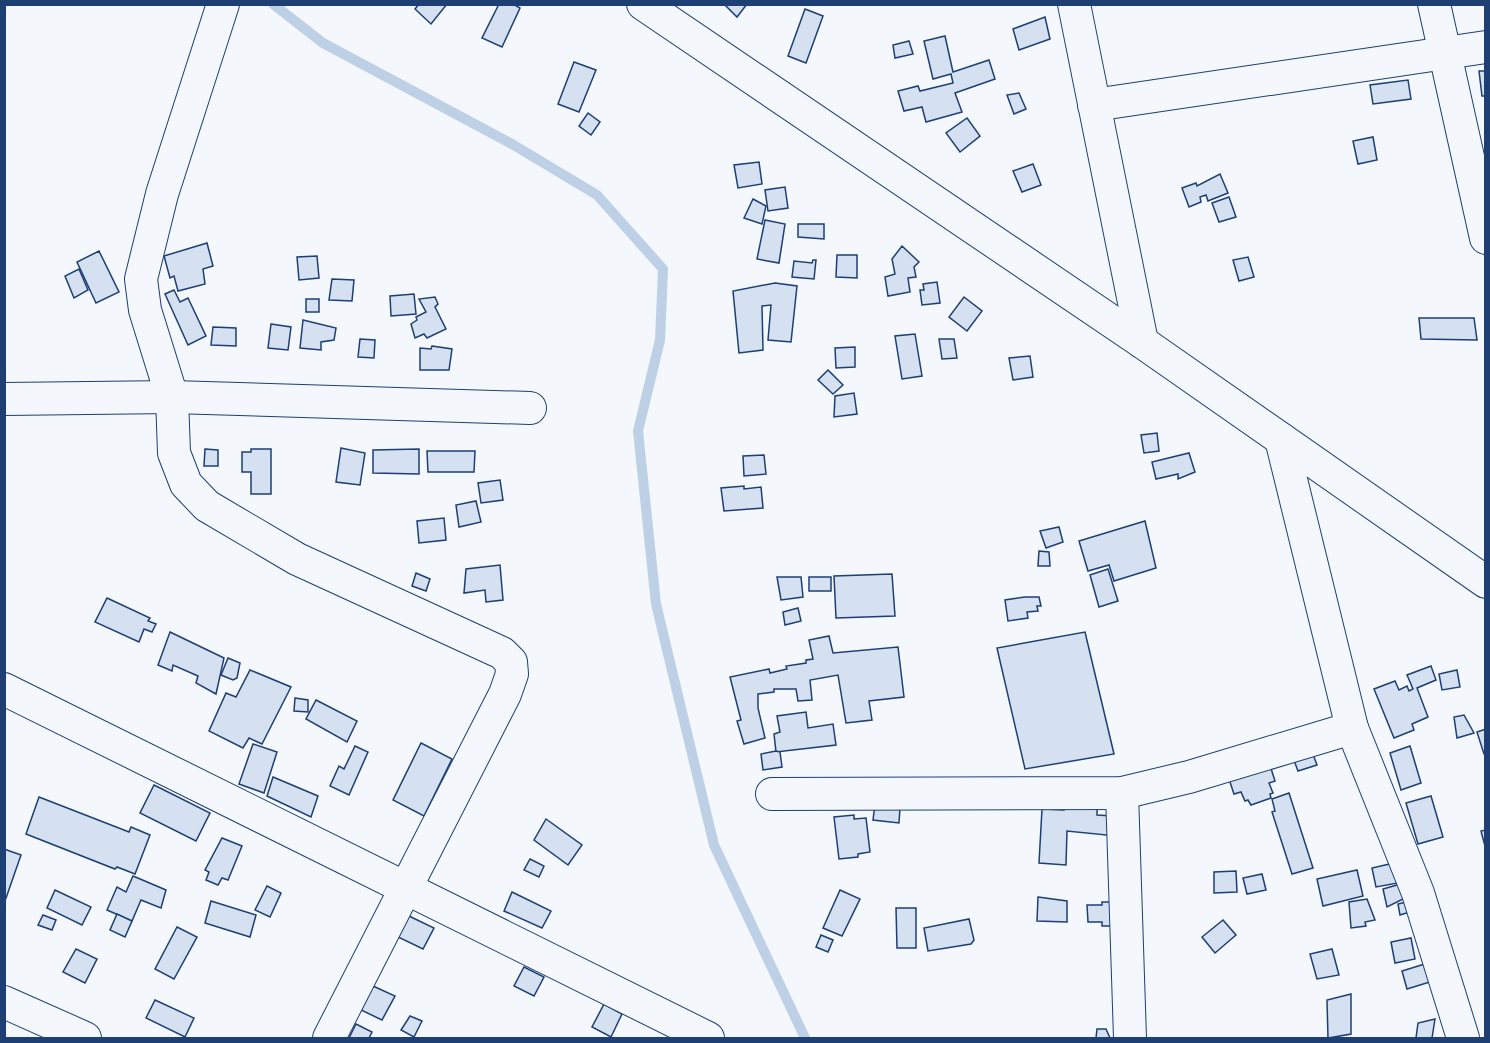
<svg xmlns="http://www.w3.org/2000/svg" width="1490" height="1043" font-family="'Golos Text',sans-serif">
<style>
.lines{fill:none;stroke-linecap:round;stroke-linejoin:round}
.stream{stroke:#bed0e5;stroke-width:10}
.building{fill:#d5e0f0;stroke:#1d3f73;stroke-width:1.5}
.street-casing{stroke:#1d3f73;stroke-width:34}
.street{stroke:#f4f7fb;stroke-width:32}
</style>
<rect width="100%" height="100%" fill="#f4f7fb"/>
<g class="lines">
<polyline class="stream" points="273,4 323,43 512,144 597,195 663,269 660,340 638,431 656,604 714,845 805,1038"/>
</g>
<g class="building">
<polygon points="419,4 447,4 431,24 415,9"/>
<polygon points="499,4 513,4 520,8 502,47 482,38"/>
<polygon points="724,4 747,4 737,17"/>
<polygon points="805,9 823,16 806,63 788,56"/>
<polygon points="1045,17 1050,39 1019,50 1013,29"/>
<polygon points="945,36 953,72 989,60 995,79 955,93 962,112 926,122 922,107 904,111 898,91 918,86 920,91 953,83 951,74 933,79 924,41"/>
<polygon points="909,41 913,54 895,58 893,45"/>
<polygon points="574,62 596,70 579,112 558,104"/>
<polygon points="1479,71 1486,71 1486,96 1482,96"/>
<polygon points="1408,80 1411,99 1373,104 1370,85"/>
<polygon points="1019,93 1026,109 1014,114 1007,95"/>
<polygon points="588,113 600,122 591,135 579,126"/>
<polygon points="967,118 980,136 960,152 946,133"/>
<polygon points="1373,137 1377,160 1358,164 1353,141"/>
<polygon points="759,162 762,184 738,188 734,165"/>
<polygon points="1033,164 1041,185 1022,192 1013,171"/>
<polygon points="1220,174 1228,193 1208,201 1206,195 1200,197 1201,202 1189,207 1182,188 1196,183 1197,186"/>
<polygon points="785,187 788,208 768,211 765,190"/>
<polygon points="1229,197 1236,217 1219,222 1212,203"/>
<polygon points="753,199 766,206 762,224 744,218"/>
<polygon points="765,220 785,224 779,263 757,259"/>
<polygon points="798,224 824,224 824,239 798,237"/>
<polygon points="207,243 213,266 203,269 205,284 178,291 174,276 170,278 164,256"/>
<polygon points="902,246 919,262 914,267 916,277 908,278 910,292 888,296 885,277 895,274 892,259"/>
<polygon points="99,251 119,292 96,303 77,262"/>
<polygon points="837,255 857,255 857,278 836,277"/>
<polygon points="317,256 319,278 299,280 297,257"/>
<polygon points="1248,257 1254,277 1239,281 1233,260"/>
<polygon points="813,260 816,260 814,279 792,277 794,261 812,263"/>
<polygon points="79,269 88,290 74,298 65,276"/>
<polygon points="332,279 354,280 352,301 329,300"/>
<polygon points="937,282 940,303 922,305 920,290 924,290 923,284"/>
<polygon points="775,283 797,286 791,342 768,340 771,305 762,306 763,350 739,353 733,291"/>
<polygon points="174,290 180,302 188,298 206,336 188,345 165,294"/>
<polygon points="414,294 416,314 391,316 390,296"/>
<polygon points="435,297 438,304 435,307 446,329 427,338 424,334 415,338 411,324 417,320 416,317 426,312 419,299"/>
<polygon points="964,297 982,311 967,331 949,317"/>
<rect x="306" y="299" width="13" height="13"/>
<polygon points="1419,318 1474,318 1477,340 1421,339"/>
<polygon points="303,320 336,328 334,340 321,342 321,350 300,348"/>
<polygon points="271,324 291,327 288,350 268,348"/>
<polygon points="213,327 236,328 236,346 211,345"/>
<polygon points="915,334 922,376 902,379 895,336"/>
<polygon points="360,339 375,340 374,358 358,357"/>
<polygon points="939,339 954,339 957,358 942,359"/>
<polygon points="432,346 452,349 449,370 420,370 420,348 431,349"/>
<polygon points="855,347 855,367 836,368 835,348"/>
<polygon points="1030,356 1033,377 1013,380 1009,358"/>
<polygon points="828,370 843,385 833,394 818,380"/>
<polygon points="854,393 857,414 834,417 835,396"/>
<polygon points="1157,433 1159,451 1144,453 1141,435"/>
<polygon points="341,448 365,453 360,485 336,482"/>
<polygon points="205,449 218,450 218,466 204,466"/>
<polygon points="251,449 271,449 271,494 251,494 251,472 242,472 242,452 251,452"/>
<polygon points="419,449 419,474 373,473 373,450"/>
<polygon points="427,451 475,451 474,472 428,472"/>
<polygon points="1189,453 1195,472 1178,479 1178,474 1156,479 1152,462"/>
<polygon points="764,455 766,474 744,476 743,456"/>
<polygon points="500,480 503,500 481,503 478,483"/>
<polygon points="744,486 744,489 761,487 763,508 724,511 721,488"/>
<polygon points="476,501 481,522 459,527 456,505"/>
<polygon points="444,518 446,540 419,543 417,521"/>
<polygon points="1145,521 1156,568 1114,581 1109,565 1088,571 1079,541"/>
<polygon points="1059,527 1063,542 1046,548 1040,531"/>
<polygon points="1039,551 1049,552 1050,566 1038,566"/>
<polygon points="500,565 503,600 486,602 485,590 464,593 466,569"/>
<polygon points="1108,569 1118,601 1099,607 1090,575"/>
<polygon points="416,573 430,579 426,591 412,586"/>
<polygon points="892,574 895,616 836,618 834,576"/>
<polygon points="777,577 801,577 803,597 781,600"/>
<rect x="809" y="577" width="22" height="14"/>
<polygon points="1025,597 1039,597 1041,606 1037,606 1038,611 1027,612 1028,618 1008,621 1005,600"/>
<polygon points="107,598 150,618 148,621 156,624 152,632 144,629 139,642 95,622"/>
<polygon points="798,608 801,621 785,625 783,612"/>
<polygon points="170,632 224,658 216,694 196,683 198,676 173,665 172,671 158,665"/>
<polygon points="1085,632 1114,754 1025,769 997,648"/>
<polygon points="829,636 833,653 898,647 904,697 869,701 872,720 846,723 838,675 810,680 812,700 798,701 796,689 774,689 774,692 758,694 758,708 765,738 744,744 737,721 741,720 730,677 769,669 770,673 787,669 786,666 806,663 806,660 813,659 809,640"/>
<polygon points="228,658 240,663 237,678 233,680 221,675"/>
<polygon points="1431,666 1436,680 1417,688 1428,717 1412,724 1414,730 1394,738 1374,689 1395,681 1399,690 1407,686 1409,691 1413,689 1407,675"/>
<polygon points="250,670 291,687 262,744 249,738 243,748 209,731 226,693 236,697"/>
<polygon points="1457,670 1460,687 1442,690 1439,674"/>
<polygon points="295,698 308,700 308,712 294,711"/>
<polygon points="316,700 357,721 347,742 306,719"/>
<polygon points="806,712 808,728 833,724 836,745 776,752 774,734 780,732 777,716"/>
<polygon points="1464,715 1474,733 1457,738 1454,717"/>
<polygon points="1486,729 1486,754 1484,754 1477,732"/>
<polygon points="421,743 452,759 424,816 393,800"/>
<polygon points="253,744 277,752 264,793 239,784"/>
<polygon points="355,746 368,752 349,795 330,786 339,766 344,769"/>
<polygon points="1410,746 1421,783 1401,790 1390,753"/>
<polygon points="1311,749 1317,765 1298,771 1292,755"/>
<polygon points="776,751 780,752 782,767 763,770 761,754"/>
<polygon points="1269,762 1275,781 1269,783 1273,793 1270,794 1271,798 1251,805 1248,800 1245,801 1241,792 1234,794 1228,776"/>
<polygon points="273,777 318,796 311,817 267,796"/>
<polygon points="154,785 210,813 196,841 140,813"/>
<polygon points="1289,793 1313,868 1292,874 1272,812 1275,811 1272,799"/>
<polygon points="1431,796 1443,837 1418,844 1406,803"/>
<polygon points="39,797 129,832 131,827 150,835 135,874 117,867 115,869 26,834"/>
<polygon points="1065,801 1097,803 1097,815 1113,816 1116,836 1067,831 1066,865 1039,863 1042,809 1064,810"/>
<polygon points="875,804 900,808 899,823 873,820"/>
<polygon points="854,815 854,819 866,818 870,852 858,854 858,857 839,859 834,817"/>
<polygon points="546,819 582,845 568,865 534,840"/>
<polygon points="1486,830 1486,850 1481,831"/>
<polygon points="222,838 242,846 228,880 222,878 218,885 206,880 209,872 205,870"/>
<polygon points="4,849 21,855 5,901 4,901"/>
<polygon points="530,859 544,866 539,877 524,870"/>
<polygon points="1394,863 1398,883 1376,887 1372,868"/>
<polygon points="1357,870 1363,896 1323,906 1317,879"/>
<polygon points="1236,871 1237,892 1214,893 1214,872"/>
<polygon points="1262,874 1266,890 1247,894 1243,878"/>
<polygon points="133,876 166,890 161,908 141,900 132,921 107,910 117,887 126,892"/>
<polygon points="1404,883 1407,897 1387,907 1383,889"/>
<polygon points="267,886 281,893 270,917 255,910"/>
<polygon points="55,890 91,907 82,925 47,908"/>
<polygon points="840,890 860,899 842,936 823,928"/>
<polygon points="512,892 551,911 542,928 504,911"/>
<polygon points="1038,897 1067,901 1067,922 1037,921"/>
<polygon points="1367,899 1375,920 1365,922 1366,926 1351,928 1349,902"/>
<polygon points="211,901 256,915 250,937 205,923"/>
<polygon points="1410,901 1413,911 1400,915 1398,904"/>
<polygon points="1102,902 1122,902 1122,926 1102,926 1102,922 1088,922 1087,905 1102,905"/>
<polygon points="896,908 916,908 916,948 897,948"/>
<polygon points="117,914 132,921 125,937 110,930"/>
<polygon points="43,915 56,920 52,930 38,925"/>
<polygon points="409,916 434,928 423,949 398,937"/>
<polygon points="969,919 974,940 971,944 928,951 924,928"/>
<polygon points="1223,920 1236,935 1215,953 1202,937"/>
<polygon points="177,927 197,937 174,979 155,969"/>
<polygon points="821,935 833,940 828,952 816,947"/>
<polygon points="1411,938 1415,959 1395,963 1391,942"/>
<polygon points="76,949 97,959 85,983 63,972"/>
<polygon points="1332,949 1339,975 1317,979 1310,954"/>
<polygon points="1428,963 1433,981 1407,989 1402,971"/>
<polygon points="524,967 544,977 534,996 514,986"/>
<polygon points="373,986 395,996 382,1020 361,1010"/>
<polygon points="1351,994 1351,1034 1328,1038 1327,1000"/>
<polygon points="155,1000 194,1018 185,1037 146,1018"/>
<polygon points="604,1004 622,1014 611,1037 592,1027"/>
<polygon points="410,1016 422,1021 414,1037 401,1030"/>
<polygon points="1435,1019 1432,1038 1416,1038 1418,1023"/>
<polygon points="356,1024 372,1032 369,1038 349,1038"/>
<polygon points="1097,1029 1106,1029 1110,1038 1096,1038"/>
</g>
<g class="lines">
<defs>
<g id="street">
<polyline points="223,4 162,194 141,279 145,310 172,397 174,453 186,484 207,506 297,559 502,653 511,662 512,674 505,694 329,1038"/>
<polyline points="643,4 1142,342 1486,582"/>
<polyline points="1074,4 1142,342"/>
<polyline points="1434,4 1486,238"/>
<polyline points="1094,105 1486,47"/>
<polyline points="4,399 172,397 530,408"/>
<polyline points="1281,439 1352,728 1418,893 1463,1038"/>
<polyline points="4,689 708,1038"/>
<polyline points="1122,793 1130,1038"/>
<polyline points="772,794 1122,793 1189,777 1352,728"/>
<polyline points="4,1002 85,1038"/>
</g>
</defs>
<use href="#street" class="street-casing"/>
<use href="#street" class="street"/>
</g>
<rect width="1490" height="1043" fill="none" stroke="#1d3f73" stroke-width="12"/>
</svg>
